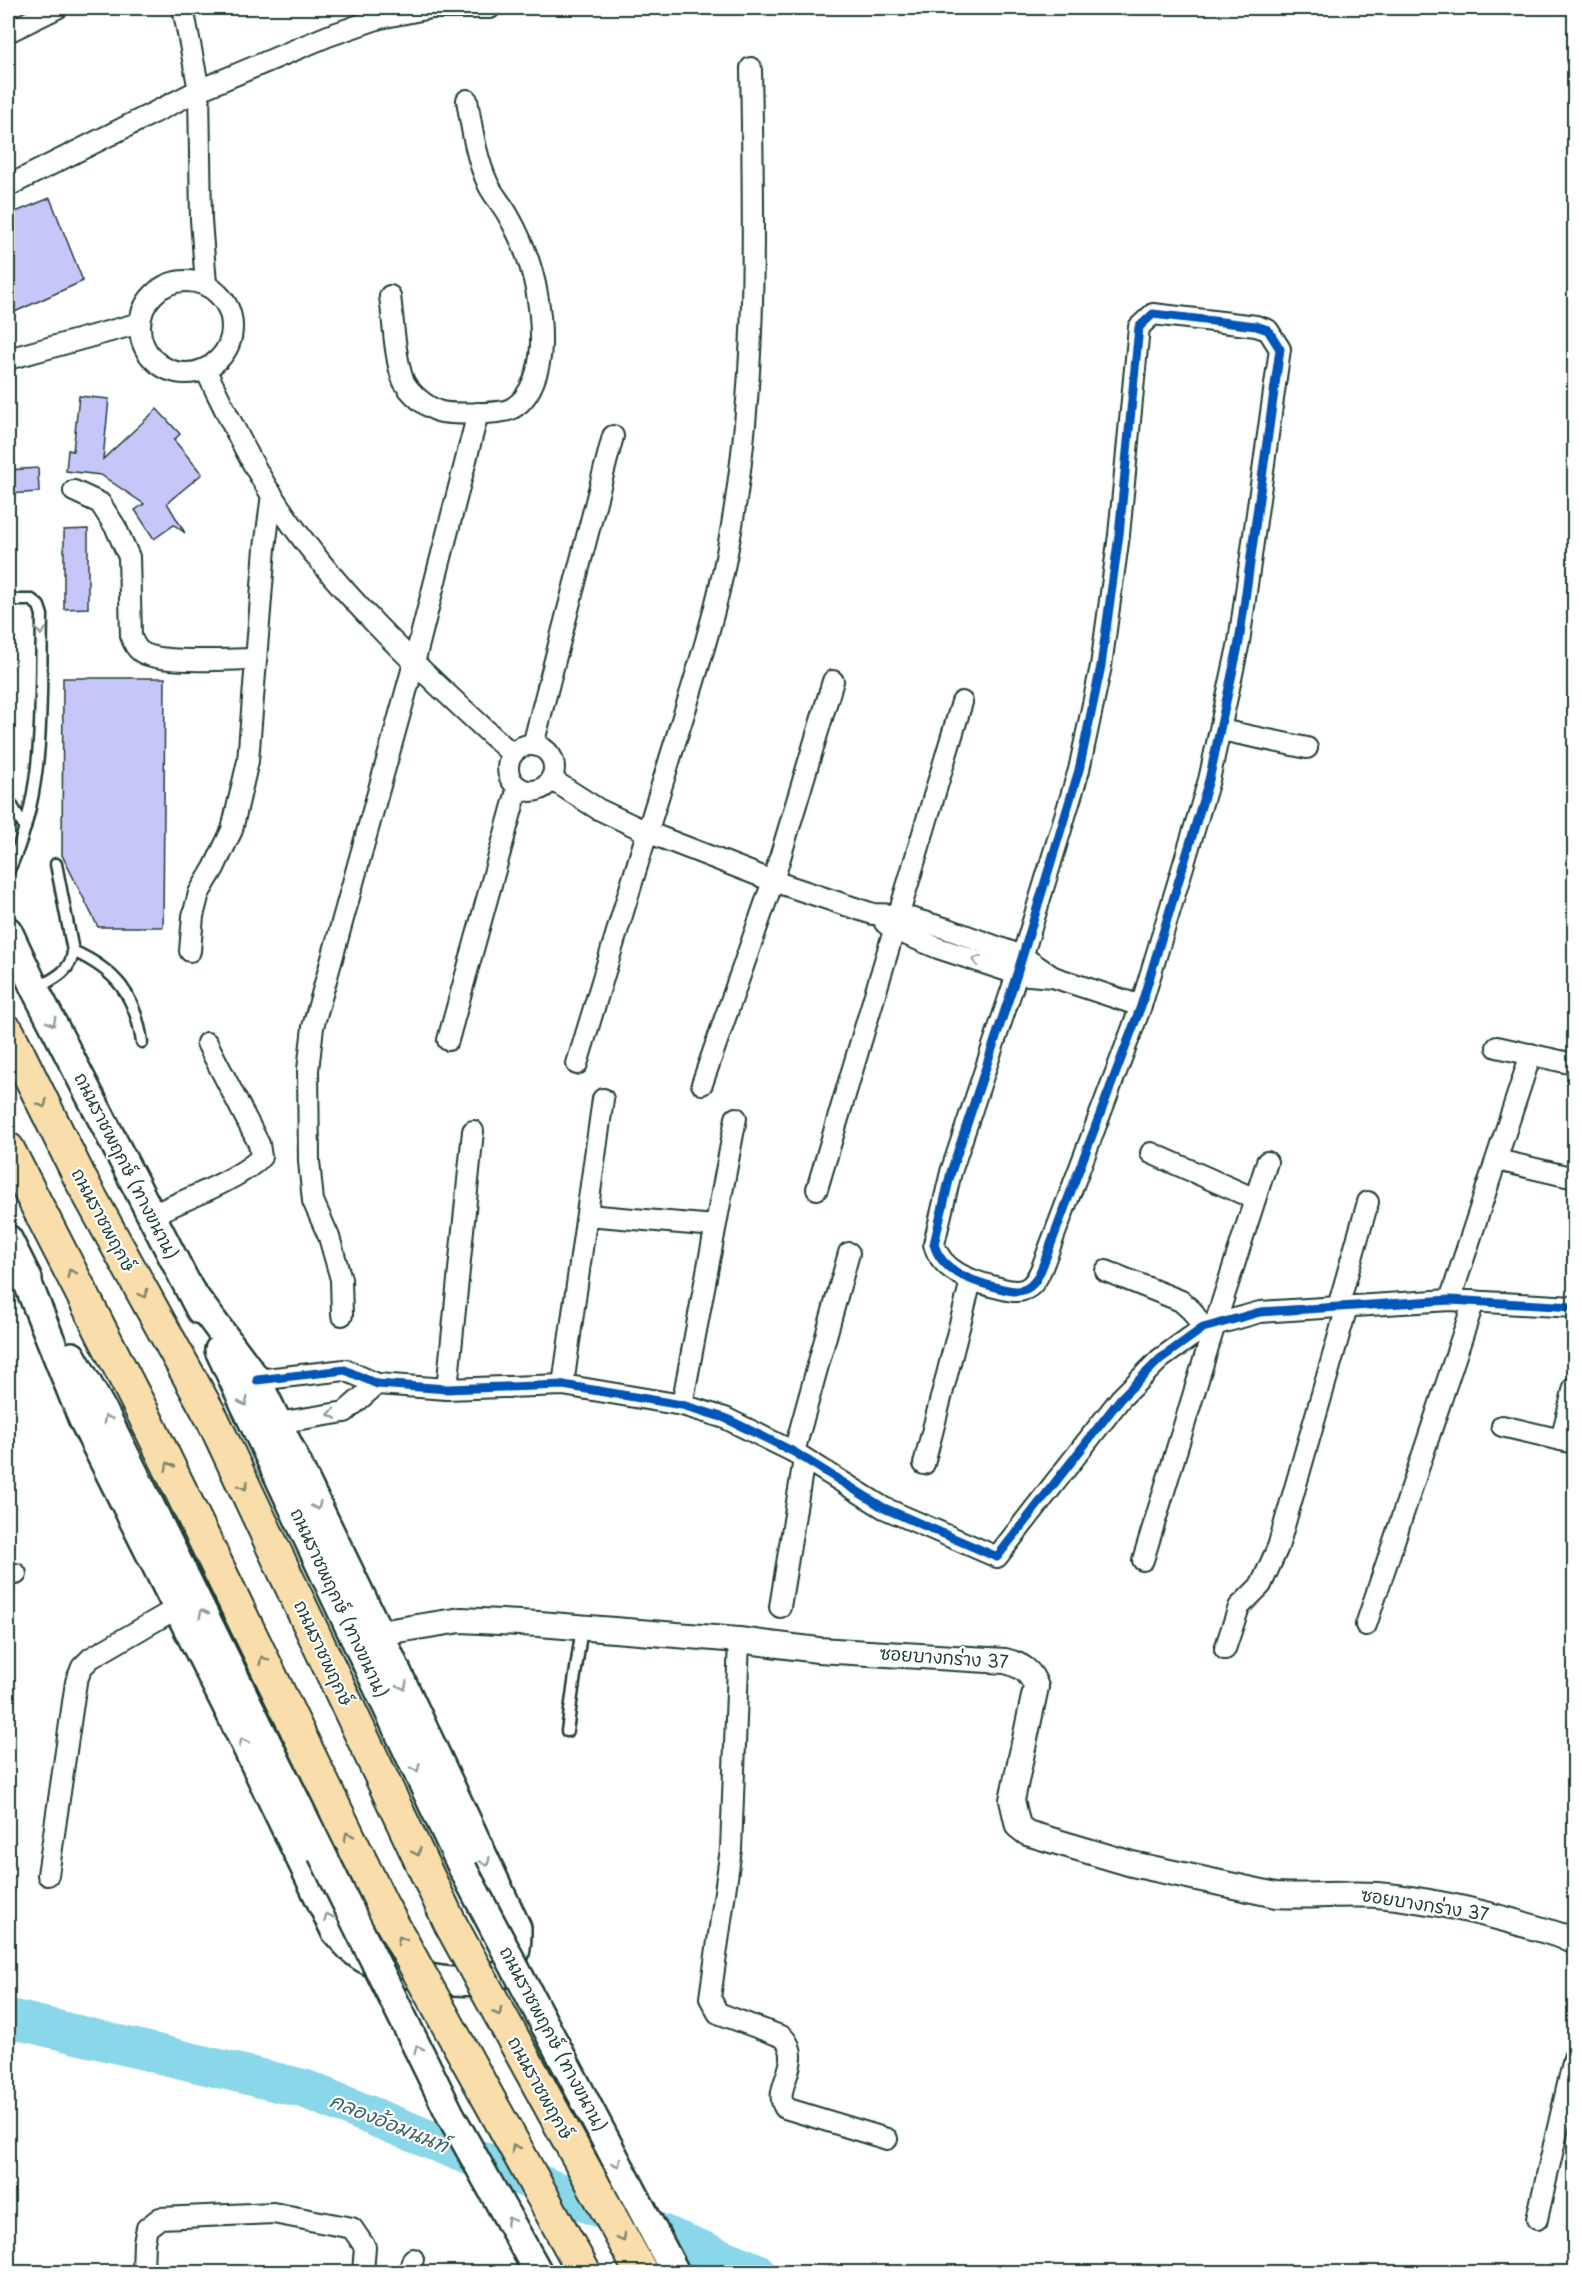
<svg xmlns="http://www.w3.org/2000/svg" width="1582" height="2280" font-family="'Playpen Sans','Playpen Sans Thai',sans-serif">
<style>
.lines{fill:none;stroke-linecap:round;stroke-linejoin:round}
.river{stroke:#8ad7ea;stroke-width:39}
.building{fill:#c7c6f9;stroke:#1f3d34;stroke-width:1.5}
.service-casing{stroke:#1f3d34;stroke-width:15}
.minor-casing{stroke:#1f3d34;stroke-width:24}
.tertiary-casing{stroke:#1f3d34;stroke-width:28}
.secondary-casing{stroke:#1f3d34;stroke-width:32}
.primary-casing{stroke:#1f3d34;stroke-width:36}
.service{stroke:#fff;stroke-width:10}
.minor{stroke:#fff;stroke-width:20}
.tertiary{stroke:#fff;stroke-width:24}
.secondary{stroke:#fff;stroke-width:27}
.primary{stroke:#f9deab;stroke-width:32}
.secondary-bridge-casing{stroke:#1f3d34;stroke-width:32;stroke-linecap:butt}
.primary-bridge-casing{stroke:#1f3d34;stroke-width:36;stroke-linecap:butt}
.secondary-bridge{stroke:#fff;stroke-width:27}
.primary-bridge{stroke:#f9deab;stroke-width:32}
.cycleway-casing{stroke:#fff;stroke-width:13}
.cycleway{stroke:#0057b8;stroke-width:9}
.oneway{stroke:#8f9e9a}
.oneway2{stroke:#81856a}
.labels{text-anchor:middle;stroke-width:4.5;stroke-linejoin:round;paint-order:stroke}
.street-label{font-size:18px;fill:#1f3d34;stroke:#fff}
.water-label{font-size:20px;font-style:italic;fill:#3a6462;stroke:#fff}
</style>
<rect width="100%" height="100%" fill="#fff"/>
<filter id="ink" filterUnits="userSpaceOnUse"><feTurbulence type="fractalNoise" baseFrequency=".0167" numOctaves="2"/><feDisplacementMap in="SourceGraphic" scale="12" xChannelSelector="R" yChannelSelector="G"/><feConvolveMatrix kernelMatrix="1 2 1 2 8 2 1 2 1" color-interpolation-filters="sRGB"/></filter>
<g filter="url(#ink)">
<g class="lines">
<polyline class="river" points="8,2018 305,2089 756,2272"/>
</g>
<g class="building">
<polygon points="50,198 83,281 8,315 8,215"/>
<polygon points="79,396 109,399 103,459 157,409 180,434 174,440 202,474 167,503 185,533 174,525 154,539 135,510 144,504 101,475 66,471 68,450 73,451"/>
<polygon points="38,468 39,492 8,494 8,470"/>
<polygon points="88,529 88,608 64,609 64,530"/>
<polygon points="63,678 165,678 163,927 98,927 62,855"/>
</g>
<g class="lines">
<defs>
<g id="service">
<path d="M8,600h24l7,6 3,9c-2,87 5,177 -34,257"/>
<polyline points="8,799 25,828"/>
<path d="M73,951c44,20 62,44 69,91"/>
<path d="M35,989c16,-9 37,-17 38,-38l-17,-87"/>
<polyline points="567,1731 582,1627"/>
</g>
<g id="minor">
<polyline points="183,8 199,90 201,220 206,284"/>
<polyline points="8,32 57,8"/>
<polyline points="8,186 199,90 328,36 380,18 431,8 490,8"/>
<circle cx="186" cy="327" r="46"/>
<path d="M390,296c3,22 5,67 14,86 7,12 21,24 34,29 10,4 64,3 73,-2 21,-11 29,-41 30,-63 1,-46 -10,-91 -33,-131 -6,-11 -15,-20 -20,-31 -12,-26 -16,-55 -21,-84"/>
<path d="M1153,314l103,12 12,4 12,19 -41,293 -30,138 -68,226 -98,259c-4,10 -9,22 -20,25 -9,3 -19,-1 -28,-3 -24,-6 -54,-16 -61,-43l17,-72 66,-198 62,-204 22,-104 18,-131 20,-208z"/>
<polyline points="8,359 140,323"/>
<path d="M205,369c21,42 41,86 66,125 64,100 155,181 241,260"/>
<path d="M74,491l26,12 16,25 13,29 2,79c2,6 4,11 9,15 17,14 90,8 115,8"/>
<polyline points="1221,730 1307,748"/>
<polyline points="533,745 613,436"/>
<circle cx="531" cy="768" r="23"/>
<polyline points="551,779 598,809 647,832 773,881 873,914 900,915 948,929 1022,956 1053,977"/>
<polyline points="885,923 895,930 938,948 1017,974 1053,977 1141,1006"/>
<polyline points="190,951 193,916 199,893 214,868 232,830 248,761 265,548 272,494"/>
<polyline points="448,1040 518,787"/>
<polyline points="1497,1047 1574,1064"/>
<path d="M577,1064c29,-97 58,-193 88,-289 22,-73 48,-147 62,-222 31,-160 27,-322 24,-485"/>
<polyline points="702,1084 773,881 833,681"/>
<polyline points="1151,1153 1255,1199"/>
<polyline points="1497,1160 1566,1176"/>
<polyline points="817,1189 962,702"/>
<path d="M152,1215c29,-14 89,-36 109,-58l-2,-13 -52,-101"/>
<polyline points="587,1215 715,1226"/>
<polyline points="1106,1271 1181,1301 1192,1311 1203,1328"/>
<polyline points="1450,1300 1531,1054"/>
<polyline points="1338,1307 1368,1202"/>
<polyline points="342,1315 341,1279 329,1237 313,1201 309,1161 308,1070 313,1027 414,663 478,413"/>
<polyline points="257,1380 345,1370 377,1384 447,1389 563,1385 682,1405 725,1418 794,1452 884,1508 997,1557 1121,1398 1160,1359 1203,1328 1260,1312 1450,1300 1574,1307"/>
<polyline points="563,1385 603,1099"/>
<polyline points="447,1389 473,1131"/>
<polyline points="682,1405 736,1118"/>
<polyline points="277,1423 345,1412 377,1384"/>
<polyline points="1502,1426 1574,1443"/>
<polyline points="1561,1440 1574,1387"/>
<polyline points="794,1452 849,1253"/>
<polyline points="924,1464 971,1281"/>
<polyline points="1143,1560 1215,1324 1267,1162"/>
<polyline points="8,1574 16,1574"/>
<polyline points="780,1607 804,1459"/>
<polyline points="1366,1625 1474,1301"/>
<path d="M739,1640l-8,209 -21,149 8,15 65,24c23,24 -12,51 2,71l102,31"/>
<polyline points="1225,1649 1239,1607 1261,1585 1278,1547 1347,1307"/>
<polyline points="48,1875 76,1682 82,1667 91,1658 177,1608"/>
<polyline points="1537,2219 1574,2058"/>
<polyline points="143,2272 144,2242 147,2228 160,2218 273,2213 352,2228 365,2247 363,2272"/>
<polyline points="409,2272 413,2259"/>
</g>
<path id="tertiary" d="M379,1633l82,-13 78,4 200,16 79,10 187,11c16,4 26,10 31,26l-24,113 6,26 9,7 105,31 144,31c34,2 67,-2 101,0 67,6 134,24 197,45"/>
<g id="secondary">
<polyline points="8,931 35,989 200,1310"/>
<polyline points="8,1239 28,1279"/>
<path d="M20,1264l62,154 147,293 106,220c10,11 20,24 34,30 30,13 115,35 139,7 9,-11 9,-26 9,-40l-138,-295 -122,-253 -65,-87"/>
<polyline points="219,1350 463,1869"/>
<polyline points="72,1356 107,1418 322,1854"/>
</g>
<g id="primary">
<polyline points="8,1032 81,1180 213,1420 450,1923"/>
<polyline points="8,1149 143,1413 383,1907"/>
</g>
</defs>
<use href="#service" class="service-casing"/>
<use href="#minor" class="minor-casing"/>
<use href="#tertiary" class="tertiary-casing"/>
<use href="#secondary" class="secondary-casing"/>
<use href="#primary" class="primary-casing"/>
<use href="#service" class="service"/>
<use href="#minor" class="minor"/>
<use href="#tertiary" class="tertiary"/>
<use href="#secondary" class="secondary"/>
<use href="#primary" class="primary"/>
<defs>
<g id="secondary-bridge">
<polyline points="322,1854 450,2114 538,2272"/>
<polyline points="463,1869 675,2272"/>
</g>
<g id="primary-bridge">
<polyline points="383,1907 584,2272"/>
<polyline points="450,1923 641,2272"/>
</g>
</defs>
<use href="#secondary-bridge" class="secondary-bridge-casing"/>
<use href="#primary-bridge" class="primary-bridge-casing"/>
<use href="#secondary-bridge" class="secondary-bridge"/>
<use href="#primary-bridge" class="primary-bridge"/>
<defs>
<g id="cycleway">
<path d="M1153,314l103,12 12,4 12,19 -41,293 -30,138 -68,226 -98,259c-4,10 -9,22 -20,25 -9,3 -19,-1 -28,-3 -24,-6 -54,-16 -61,-43l17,-72 66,-198 62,-204 22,-104 18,-131 20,-208z"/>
<polyline points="257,1380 345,1370 377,1384 447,1389 563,1385 682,1405 725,1418 794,1452 884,1508 997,1557 1121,1398 1160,1359 1203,1328 1260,1312 1450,1300 1574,1307"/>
</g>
</defs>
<use href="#cycleway" class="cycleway-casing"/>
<use href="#cycleway" class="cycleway"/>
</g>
<defs><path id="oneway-chevron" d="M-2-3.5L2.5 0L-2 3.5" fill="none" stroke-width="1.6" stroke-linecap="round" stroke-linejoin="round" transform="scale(1.5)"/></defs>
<g class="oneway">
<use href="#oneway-chevron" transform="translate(41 631) rotate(91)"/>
<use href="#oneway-chevron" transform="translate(976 960) rotate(-162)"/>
<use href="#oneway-chevron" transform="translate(52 1022) rotate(63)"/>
<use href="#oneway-chevron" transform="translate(244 1402) rotate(64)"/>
<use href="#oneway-chevron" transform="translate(332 1414) rotate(170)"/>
<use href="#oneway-chevron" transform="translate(107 1419) rotate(-118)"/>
<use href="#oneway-chevron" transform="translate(317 1506) rotate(64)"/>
<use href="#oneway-chevron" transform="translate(203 1613) rotate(-116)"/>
<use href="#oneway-chevron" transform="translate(403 1686) rotate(65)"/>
<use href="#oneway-chevron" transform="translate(243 1742) rotate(-115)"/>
<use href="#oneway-chevron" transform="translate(416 1768) rotate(65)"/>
<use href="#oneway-chevron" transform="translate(486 1862) rotate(65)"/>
<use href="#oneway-chevron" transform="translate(328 1917) rotate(-115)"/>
<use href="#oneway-chevron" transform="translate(418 2049) rotate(-116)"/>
<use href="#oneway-chevron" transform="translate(617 2163) rotate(62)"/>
<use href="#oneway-chevron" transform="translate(510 2221) rotate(-119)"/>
</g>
<g class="oneway2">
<use href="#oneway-chevron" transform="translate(43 1104) rotate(64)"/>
<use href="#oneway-chevron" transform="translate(71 1273) rotate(-117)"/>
<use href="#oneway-chevron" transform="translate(144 1294) rotate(61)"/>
<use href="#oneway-chevron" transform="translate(169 1466) rotate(-116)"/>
<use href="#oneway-chevron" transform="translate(244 1486) rotate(65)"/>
<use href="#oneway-chevron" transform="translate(263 1660) rotate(-116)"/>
<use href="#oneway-chevron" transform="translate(348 1836) rotate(-116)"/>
<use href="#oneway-chevron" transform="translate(417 1852) rotate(65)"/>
<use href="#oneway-chevron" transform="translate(401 1940) rotate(-119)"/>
<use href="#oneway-chevron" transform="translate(498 2012) rotate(61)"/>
<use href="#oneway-chevron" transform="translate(515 2148) rotate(-119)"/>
<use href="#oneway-chevron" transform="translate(622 2238) rotate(61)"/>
</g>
</g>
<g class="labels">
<g class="street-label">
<text transform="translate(126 1166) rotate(63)" y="6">ถนนราชพฤกษ์ (ทางขนาน)</text>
<text transform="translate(103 1220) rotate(62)" y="6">ถนนราชพฤกษ์</text>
<text transform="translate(339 1603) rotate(65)" y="6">ถนนราชพฤกษ์ (ทางขนาน)</text>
<text transform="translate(323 1653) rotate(65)" y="6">ถนนราชพฤกษ์</text>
<text transform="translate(944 1658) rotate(4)" y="6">ซอยบางกร่าง 37</text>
<text transform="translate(1425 1905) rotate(9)" y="6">ซอยบางกร่าง 37</text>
<text transform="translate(553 2039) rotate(62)" y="6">ถนนราชพฤกษ์ (ทางขนาน)</text>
<text transform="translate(540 2088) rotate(61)" y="6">ถนนราชพฤกษ์</text>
</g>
<g class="water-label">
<text transform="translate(389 2123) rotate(22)" y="7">คลองอ้อมนนท์</text>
</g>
</g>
<rect width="1582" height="2280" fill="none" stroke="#fff" stroke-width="30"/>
<rect x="15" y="15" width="1552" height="2250" fill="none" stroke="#1f3d34" stroke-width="2" filter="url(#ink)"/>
</svg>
